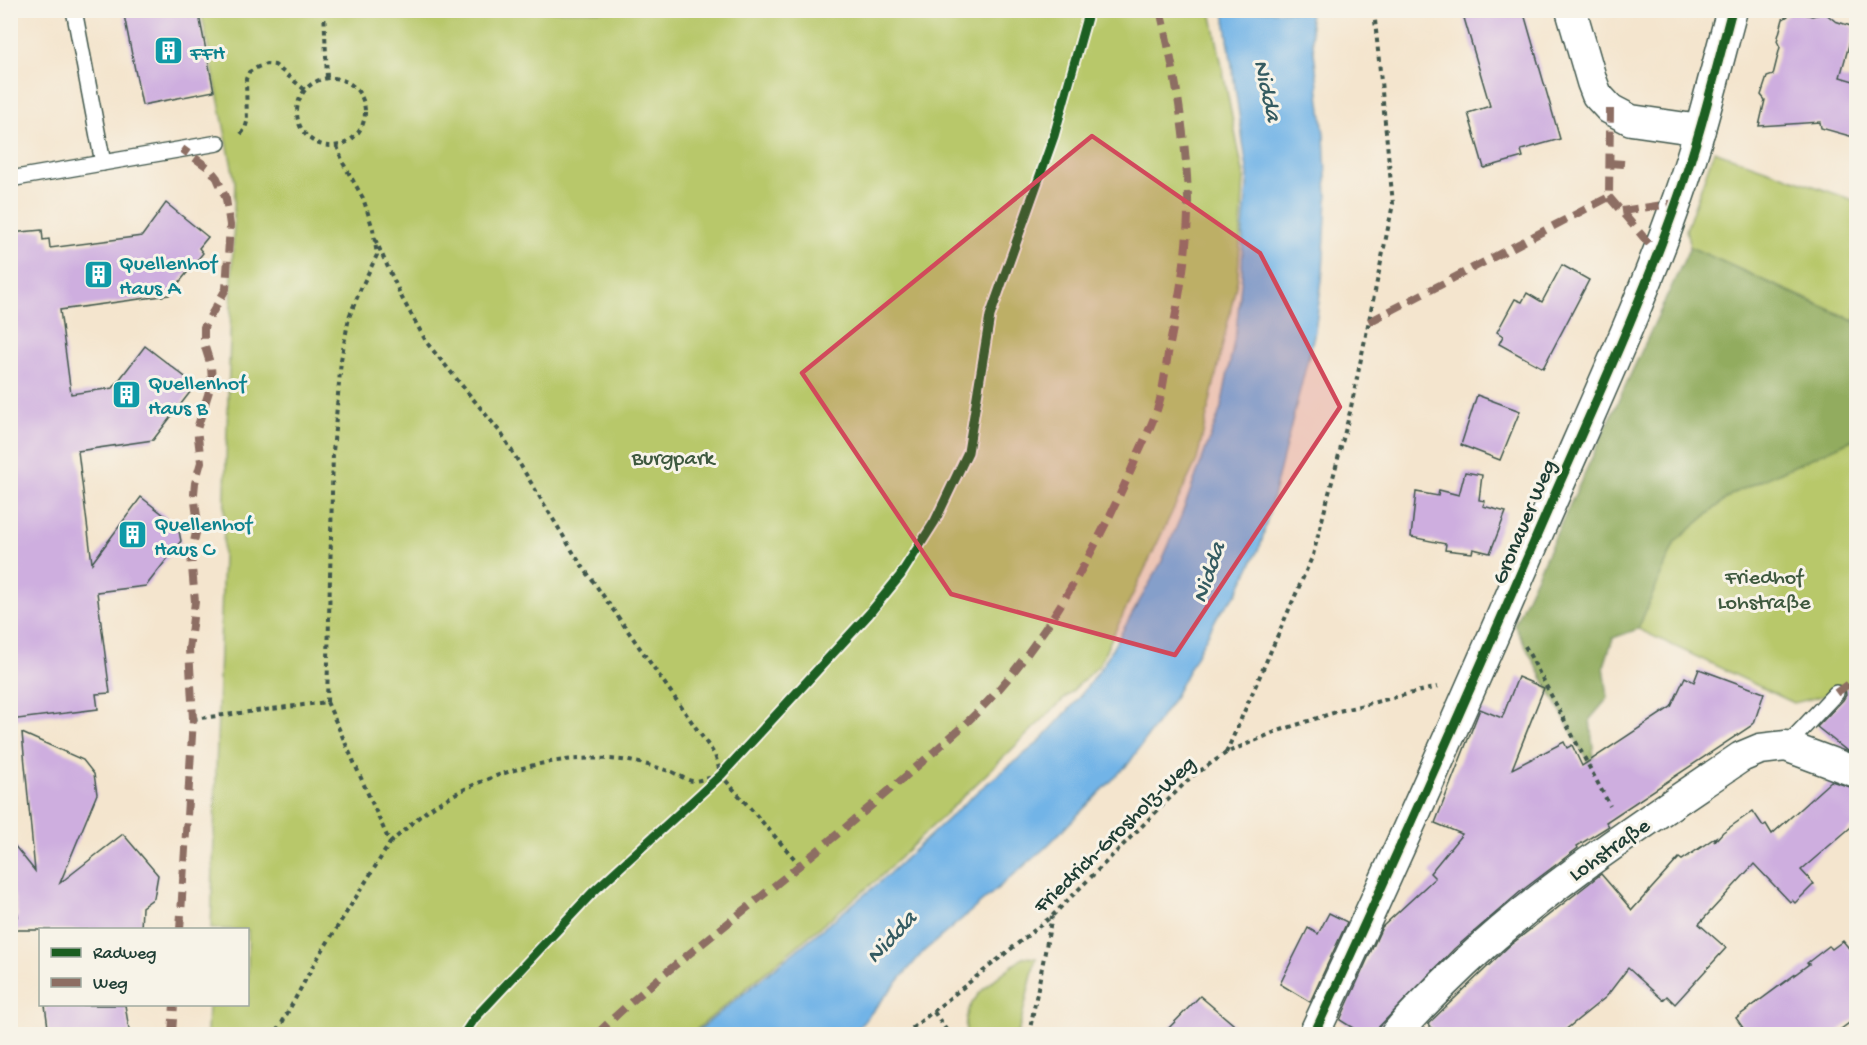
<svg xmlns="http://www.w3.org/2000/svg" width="1867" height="1045" font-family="'Gochi Hand',sans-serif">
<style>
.green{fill:#b8c86b;stroke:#6c8250;stroke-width:1.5}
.forest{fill:#92ac5f;stroke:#58744a;stroke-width:1.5}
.water{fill:#72b4e7;stroke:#48788e;stroke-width:1.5}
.building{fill:#ceaedf}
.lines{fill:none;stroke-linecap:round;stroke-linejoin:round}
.service-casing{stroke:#3f564b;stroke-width:18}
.minor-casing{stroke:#3f564b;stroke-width:33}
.path{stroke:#3f564b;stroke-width:4;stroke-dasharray:4.5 4.5;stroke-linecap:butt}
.service{stroke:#fff;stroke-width:15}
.minor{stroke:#fff;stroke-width:30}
.quiet{stroke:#8d6e63;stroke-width:8;stroke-dasharray:15 8;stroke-linecap:butt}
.cycleway-casing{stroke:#f7f3e8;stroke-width:13}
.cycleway{stroke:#1b5e20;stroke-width:9}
.marked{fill:#d1495b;fill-opacity:0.2;stroke:#d1495b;stroke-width:4.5;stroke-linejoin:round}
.labels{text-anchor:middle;stroke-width:6;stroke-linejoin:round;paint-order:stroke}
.culture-label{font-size:22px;fill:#0d838f;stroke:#f7f3e8;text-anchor:start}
.park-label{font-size:22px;fill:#3e593f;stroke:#f7f3e8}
.street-label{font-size:22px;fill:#1f3d34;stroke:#f7f3e8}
.water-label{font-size:24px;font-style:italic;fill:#345b61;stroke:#f7f3e8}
</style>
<rect width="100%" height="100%" fill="#f7f3e8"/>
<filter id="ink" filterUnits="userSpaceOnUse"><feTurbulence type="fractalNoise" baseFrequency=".0167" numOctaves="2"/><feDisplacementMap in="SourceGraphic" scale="12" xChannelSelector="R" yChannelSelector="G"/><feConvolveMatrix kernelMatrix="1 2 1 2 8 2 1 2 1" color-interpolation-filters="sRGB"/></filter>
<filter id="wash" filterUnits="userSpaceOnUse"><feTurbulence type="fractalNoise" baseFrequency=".008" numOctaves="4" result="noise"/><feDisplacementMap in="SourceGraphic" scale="24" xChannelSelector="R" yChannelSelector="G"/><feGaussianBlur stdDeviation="1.35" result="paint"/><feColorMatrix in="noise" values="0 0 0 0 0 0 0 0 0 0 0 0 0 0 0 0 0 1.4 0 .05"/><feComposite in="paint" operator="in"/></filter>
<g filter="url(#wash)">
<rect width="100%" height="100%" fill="#f4e5ce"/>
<g class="green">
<polygon points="201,11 1211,11 1244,177 1238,277 1197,460 1099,665 879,878 691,1034 207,1034 208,1005 248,1004 248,930 211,929 235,182"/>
<polygon points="1714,151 1856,201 1856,321 1690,247 1686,230"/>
<polygon points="1856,438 1856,688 1794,703 1638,629 1675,542 1732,494"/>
<path d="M1024,957l12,1 -18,76h-51c-10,-34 34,-59 57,-77z"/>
</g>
<polygon class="forest" points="1690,247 1856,322 1856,438 1732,494 1675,542 1638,629 1613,638 1604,666 1608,698 1590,719 1596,777 1514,625"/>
<polygon class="water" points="1224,11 1309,11 1324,135 1327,197 1323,272 1315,331 1261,544 1237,593 1218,615 1171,703 1129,763 1045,848 923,952 853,1034 694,1034 881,881 979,790 1038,743 1074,704 1103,665 1161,563 1181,516 1221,408 1236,331 1242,274 1243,230 1248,176"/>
<g id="blocks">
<g class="building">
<polygon points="123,10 198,10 214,91 142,105"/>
<polygon points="1491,10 1523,10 1560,139 1521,150 1523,157 1484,168 1468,113 1490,106 1464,18"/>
<polygon points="1790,10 1812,16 1825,13 1835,21 1854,27 1840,77 1857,82 1857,138 1821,128 1820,122 1759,126 1765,100 1761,95 1767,77 1773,75 1780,47 1777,41 1783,19 1788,16"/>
<polygon points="166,203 208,237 199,248 203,253 169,295 60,310 71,394 113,388 145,346 189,380 191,391 153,440 78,451 92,563 141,497 178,526 181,541 146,586 97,592 110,693 96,694 98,709 10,720 10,233 42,230 43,240 49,239 50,248 142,236"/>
<polygon points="1562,265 1589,280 1543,368 1499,344 1503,336 1497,332 1515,299 1522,302 1527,293 1542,302"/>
<polygon points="1477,395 1520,411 1500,460 1461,445"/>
<polygon points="1465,472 1482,475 1479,500 1485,501 1483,506 1506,512 1490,553 1473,549 1472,553 1445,550 1446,544 1411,537 1416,492 1438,496 1439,490 1459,495"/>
<polygon points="1699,669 1764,693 1754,723 1751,726 1606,822 1609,826 1577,846 1578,848 1520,892 1454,949 1371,1035 1364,1035 1340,1020 1382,927 1435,878 1430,873 1462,834 1435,823 1480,709 1502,718 1518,677 1544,688 1512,769 1564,742 1567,748 1572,745 1582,766 1671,707 1685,677 1694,682"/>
<polygon points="1857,675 1857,754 1846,750 1817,727 1843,700 1846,695 1845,689"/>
<polygon points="22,733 83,760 94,774 97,794 60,883 123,834 158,875 154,898 142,907 141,930 10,930 10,922 18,916 10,874 10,840 35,871"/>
<polygon points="1831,781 1857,789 1857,822 1801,870 1814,884 1795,903 1792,900 1790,902 1754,864 1699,924 1726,948 1675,1004 1667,996 1663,1000 1628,968 1606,997 1559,1035 1438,1035 1428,1024 1509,946 1601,874 1632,910 1679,858 1682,860 1716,837 1714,842 1723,832 1753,811 1763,826 1766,824 1772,834"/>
<polygon points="1329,913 1347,922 1310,1002 1280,984 1308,928 1318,934"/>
<polygon points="1843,941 1857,958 1857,1017 1833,1035 1748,1035 1736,1018 1809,964 1807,963 1829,946 1832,949"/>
<polygon points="1200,996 1246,1035 1162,1035"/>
<polygon points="45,1005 125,1005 130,1035 49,1035"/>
</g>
</g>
</g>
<g filter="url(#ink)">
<use href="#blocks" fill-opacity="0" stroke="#3f564b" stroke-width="1.5"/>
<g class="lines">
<defs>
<g id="service">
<polyline points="74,10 103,163"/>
<polyline points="10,179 218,143"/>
<polyline points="1786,746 1836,693"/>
</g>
<g id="minor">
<polyline points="1571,10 1592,82 1597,95 1610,109 1631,120 1700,130"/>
<path d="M1314,1034c76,-163 149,-327 220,-492 49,-114 103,-227 144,-344 22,-62 37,-125 54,-188"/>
<path d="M1396,1034c21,-26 46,-49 70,-72 84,-79 180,-140 275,-205l19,-8 26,-3 70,26"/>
</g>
</defs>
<use href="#service" class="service-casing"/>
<use href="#minor" class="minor-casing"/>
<g class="path">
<polyline points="324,10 327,78"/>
<polyline points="1082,10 1089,13"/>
<circle cx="331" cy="112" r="34"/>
<polyline points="241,134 245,129 247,122 246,79 249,72 258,67 266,64 275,65 305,90"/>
<polyline points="375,239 402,298 427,343 501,433 576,557 715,755 721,775 800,865"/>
<polyline points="1525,646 1610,806"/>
<polyline points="327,702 333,452 341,360 349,317 361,288 377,255 373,229 363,198 343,163 337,146"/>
<polyline points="193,719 327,702 390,843 314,964 276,1034"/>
<polyline points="1226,753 1313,555 1350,412 1393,204 1374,10"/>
<path d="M390,843c12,-11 25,-23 38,-33 57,-38 132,-59 201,-49 13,2 27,6 40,10 8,2 17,10 25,10 9,-1 19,-4 27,-6"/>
<polyline points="934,1012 949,1034"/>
<polyline points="905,1034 1052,916 1191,777 1226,753 1275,732 1339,711 1437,687"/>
<polyline points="1029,1034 1052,916"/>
</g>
<use href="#service" class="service"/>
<use href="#minor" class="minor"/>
<g class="quiet">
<polyline points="1089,13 1112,10"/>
<polyline points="1609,163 1624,164"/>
<polyline points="1609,197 1657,253"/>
<polyline points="1622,211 1676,203"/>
<polyline points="1369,322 1609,197 1610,109"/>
<polyline points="1836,693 1856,678"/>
<polyline points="180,930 193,719 189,649 195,602 191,555 198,524 194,494 195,483 201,462 197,429 212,382 211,366 204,344 204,327 226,289 230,225 226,199 217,178 209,168 182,149"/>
<polyline points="172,1034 174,1004"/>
<path d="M597,1034c46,-46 99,-85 150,-126 73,-59 147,-120 217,-183 73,-67 128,-167 168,-257 8,-19 18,-39 25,-58 6,-18 8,-38 11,-56 10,-51 21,-104 20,-156 -2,-63 -13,-126 -28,-188"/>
</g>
<defs>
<g id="cycleway">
<polyline points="464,1034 474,1019 593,892 721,775 869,614 900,576 935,521 968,452 990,316 1054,136 1089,10"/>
<path d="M1314,1034c76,-163 149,-327 220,-492 49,-114 103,-227 144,-344 22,-62 37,-125 54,-188"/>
</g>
</defs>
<use href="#cycleway" class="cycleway-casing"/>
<use href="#cycleway" class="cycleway"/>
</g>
</g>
<path class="marked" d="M1092,136l168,117 80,154 -165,248 -224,-61 -149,-221z"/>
<defs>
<symbol id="building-square" viewBox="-11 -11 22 22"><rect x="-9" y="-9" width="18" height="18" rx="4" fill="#0f9aa8" stroke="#f7f3e8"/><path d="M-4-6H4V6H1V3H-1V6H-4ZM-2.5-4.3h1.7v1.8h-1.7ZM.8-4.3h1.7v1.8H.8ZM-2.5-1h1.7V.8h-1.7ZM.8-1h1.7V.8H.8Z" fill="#fff"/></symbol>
</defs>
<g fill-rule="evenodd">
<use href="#building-square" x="152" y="34" width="33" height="33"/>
<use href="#building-square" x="82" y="258" width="33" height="33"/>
<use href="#building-square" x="110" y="378" width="33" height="33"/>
<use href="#building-square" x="116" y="518" width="33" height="33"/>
</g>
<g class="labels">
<g class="culture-label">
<text x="190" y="59">FFH</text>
<text x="119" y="269">Quellenhof<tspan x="119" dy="25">Haus A</tspan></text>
<text x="148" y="389">Quellenhof<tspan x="148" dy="25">Haus B</tspan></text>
<text x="154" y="530">Quellenhof<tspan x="154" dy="25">Haus C</tspan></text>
</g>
<g class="park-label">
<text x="673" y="464">Burgpark</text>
<text x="1764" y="583">Friedhof<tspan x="1764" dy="25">Lohstraße</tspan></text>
</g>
<g class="street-label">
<text transform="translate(1522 521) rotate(-67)" y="8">Gronauer Weg</text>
<text transform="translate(1113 833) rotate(-44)" y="8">Friedrich-Grosholz-Weg</text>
<text transform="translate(1608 848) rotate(-35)" y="8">Lohstraße</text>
</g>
<g class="water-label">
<text transform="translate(1269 90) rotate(77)" y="8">Nidda</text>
<text transform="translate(1207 572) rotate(-71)" y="8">Nidda</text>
<text transform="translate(890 936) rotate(-47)" y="8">Nidda</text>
</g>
</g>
<rect width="1867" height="1045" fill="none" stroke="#f7f3e8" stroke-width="36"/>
<rect x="39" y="928" width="210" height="78" fill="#f7f3e8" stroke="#a1aaa0" stroke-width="1.5"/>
<rect x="51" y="948" width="30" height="9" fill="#1b5e20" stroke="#a1aaa0" stroke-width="1.5"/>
<text x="93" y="958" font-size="18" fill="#1f3d34">Radweg</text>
<rect x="51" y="978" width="30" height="9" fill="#8d6e63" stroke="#a1aaa0" stroke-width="1.5"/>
<text x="93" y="988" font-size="18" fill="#1f3d34">Weg</text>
</svg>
